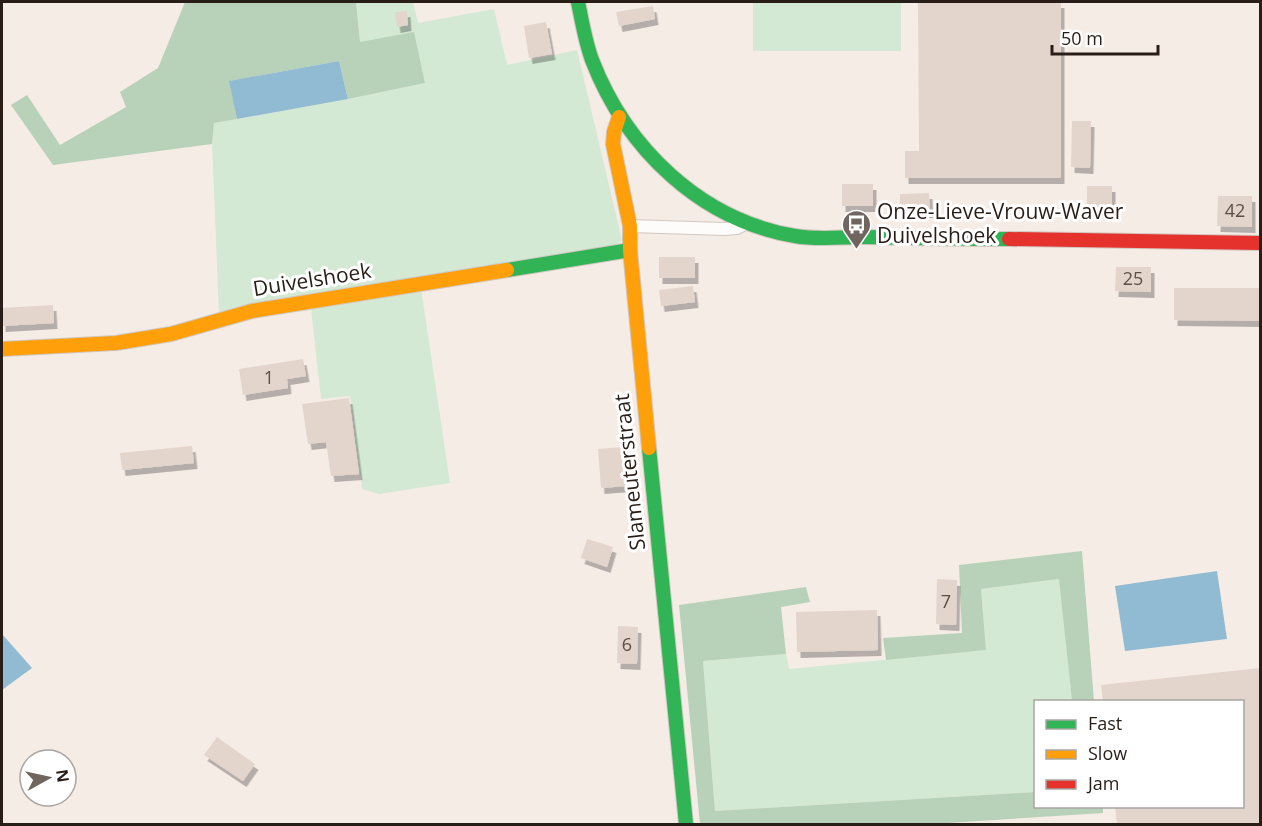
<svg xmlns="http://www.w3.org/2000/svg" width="1262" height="826" font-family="'Open Sans',sans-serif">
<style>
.green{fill:#d4e9d3}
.forest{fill:#b7d2b8}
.water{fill:#90bbd2}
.building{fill:#e3d5cc;filter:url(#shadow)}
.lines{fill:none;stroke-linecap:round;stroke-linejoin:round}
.street-casing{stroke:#d1c7c0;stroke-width:14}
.fast-casing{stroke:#d1c7c0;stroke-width:16}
.slow-casing{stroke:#d1c7c0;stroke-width:16}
.jam-casing{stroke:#d1c7c0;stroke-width:16}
.street{stroke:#fefcfb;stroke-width:12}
.fast{stroke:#30b455;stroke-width:14}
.slow{stroke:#ff9f0a;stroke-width:14}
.jam{stroke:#e5322d;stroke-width:14}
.labels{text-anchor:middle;stroke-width:6;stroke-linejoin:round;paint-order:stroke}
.number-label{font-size:18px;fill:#5a4e46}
.poi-label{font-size:21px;fill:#291e17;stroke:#fff;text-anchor:start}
.street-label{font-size:21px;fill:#291e17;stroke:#fff}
</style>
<defs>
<filter id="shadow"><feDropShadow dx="3.5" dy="6" stdDeviation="0" flood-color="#0004"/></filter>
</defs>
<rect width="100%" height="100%" fill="#f6ece6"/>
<g class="green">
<polygon points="356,2 413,2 418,23 494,9 507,65 577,50 622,240 616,246 219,313 212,144 214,123 348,99 425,83 360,42"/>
<rect x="753" y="2" width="148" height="49"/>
<polygon points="421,288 450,483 379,494 362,489 350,396 321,399 311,308"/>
<polygon points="1060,579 1072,701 1036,702 1035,792 715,811 703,661 786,654 789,669 986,650 981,589"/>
</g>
<g class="forest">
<polygon points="185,2 356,2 360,42 414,32 425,83 348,99 339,61 230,81 237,119 214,123 212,144 53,165 11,105 27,95 60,145 126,107 120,92 158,68"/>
<polygon points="1082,551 1094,701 1072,701 1059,579 981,589 986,650 886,660 883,638 962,633 959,565"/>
<polygon points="806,587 810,602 781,607 786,654 703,661 715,811 1035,792 1036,806 1103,807 1103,813 932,824 700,824 679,605"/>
</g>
<g class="water">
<polygon points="339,61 348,99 237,119 229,81"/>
<polygon points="1217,571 1227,639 1125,651 1115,586"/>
<polygon points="2,634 32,668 2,690"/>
</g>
<g class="building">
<polygon points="918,2 1061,2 1061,178 905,178 905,151 919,151"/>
<polygon points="653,6 655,19 619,26 616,12"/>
<polygon points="407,11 408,25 397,27 395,12"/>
<polygon points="546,22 552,54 529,58 524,26"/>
<polygon points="1072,121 1091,121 1090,168 1071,167"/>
<rect x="842" y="184" width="31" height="22"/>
<rect x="1087" y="186" width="25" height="25"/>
<polygon points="929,193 930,212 900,213 900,194"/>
<polygon points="1218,196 1252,196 1252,227 1217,226"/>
<rect x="659" y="257" width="36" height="21"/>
<polygon points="1116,267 1151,267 1151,292 1115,291"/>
<polygon points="693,286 695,302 661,306 659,290"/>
<polygon points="1174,288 1260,288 1260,321 1174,320"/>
<polygon points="53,305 54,323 2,326 2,308"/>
<polygon points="303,359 306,376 287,379 288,388 243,395 239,369"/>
<polygon points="349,398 359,474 331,476 326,442 308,444 302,404"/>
<polygon points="192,446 194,463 122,470 120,453"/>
<polygon points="624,447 627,486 601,488 598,449"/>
<polygon points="587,539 613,547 607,567 581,558"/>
<polygon points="937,579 957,580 956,625 936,624"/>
<polygon points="877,610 878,650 797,652 796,612"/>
<polygon points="618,626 638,627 637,664 617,663"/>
<polygon points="1260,668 1260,824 1117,824 1115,806 1242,806 1242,702 1103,702 1101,685"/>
<polygon points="217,737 255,764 243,781 204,755"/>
</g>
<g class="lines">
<defs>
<polyline id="street" points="630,226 724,229 737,228 747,223"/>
<g id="fast">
<path d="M578,2c4,19 7,39 14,58 34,88 108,160 203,176 22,4 46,1 69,1 48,1 97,2 145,2"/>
<polyline points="507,270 630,250"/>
<polyline points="649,448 686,824"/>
</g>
<g id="slow">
<polyline points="619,117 614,132 613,144 630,226 630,250 649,448"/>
<polyline points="2,349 116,343 171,334 252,311 507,270"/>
</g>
<polyline id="jam" points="1009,239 1260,243"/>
</defs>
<use href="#street" class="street-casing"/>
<use href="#fast" class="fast-casing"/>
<use href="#slow" class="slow-casing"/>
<use href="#jam" class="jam-casing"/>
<use href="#street" class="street"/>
<use href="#fast" class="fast"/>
<use href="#slow" class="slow"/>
<use href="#jam" class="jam"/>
</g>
<defs>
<symbol id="bus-pin" viewBox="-11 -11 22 30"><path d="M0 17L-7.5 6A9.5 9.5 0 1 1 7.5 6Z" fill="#71665f" stroke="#fff"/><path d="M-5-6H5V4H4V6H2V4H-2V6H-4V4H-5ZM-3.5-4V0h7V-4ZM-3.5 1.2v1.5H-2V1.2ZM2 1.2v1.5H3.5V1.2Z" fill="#fff"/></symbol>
</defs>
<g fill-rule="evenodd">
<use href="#bus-pin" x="840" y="208" width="33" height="45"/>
</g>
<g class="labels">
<g class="number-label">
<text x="1235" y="217">42</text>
<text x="1133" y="285">25</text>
<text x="269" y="384">1</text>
<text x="946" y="608">7</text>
<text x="627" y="651">6</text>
</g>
<g class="poi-label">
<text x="877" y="219">Onze-Lieve-Vrouw-Waver<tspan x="877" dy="24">Duivelshoek</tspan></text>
</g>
<g class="street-label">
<text transform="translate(312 280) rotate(-9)" y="7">Duivelshoek</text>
<text transform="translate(630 472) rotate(-96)" y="7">Slameuterstraat</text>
</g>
</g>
<rect width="1262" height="826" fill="none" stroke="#291e17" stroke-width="6"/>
<rect x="1034" y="700" width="210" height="108" fill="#ffffff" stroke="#a9a5a2" stroke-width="1.5"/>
<rect x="1046" y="720" width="30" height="9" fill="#30b455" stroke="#a9a5a2" stroke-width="1.5"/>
<text x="1088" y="730" font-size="18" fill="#291e17">Fast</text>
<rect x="1046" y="750" width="30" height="9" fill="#ff9f0a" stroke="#a9a5a2" stroke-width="1.5"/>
<text x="1088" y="760" font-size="18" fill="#291e17">Slow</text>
<rect x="1046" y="780" width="30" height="9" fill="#e5322d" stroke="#a9a5a2" stroke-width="1.5"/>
<text x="1088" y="790" font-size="18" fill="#291e17">Jam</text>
<g transform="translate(48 778) rotate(82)"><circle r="28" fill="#ffffff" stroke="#a9a5a2" stroke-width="1.5"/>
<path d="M0-4.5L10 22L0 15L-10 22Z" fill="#71665f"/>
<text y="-9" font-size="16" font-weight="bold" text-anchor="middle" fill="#291e17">N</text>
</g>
<path d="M1052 45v9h106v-9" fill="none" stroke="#291e17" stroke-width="3"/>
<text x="1061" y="45" font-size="18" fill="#291e17" stroke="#ffffff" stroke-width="4.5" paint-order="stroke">50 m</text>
</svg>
